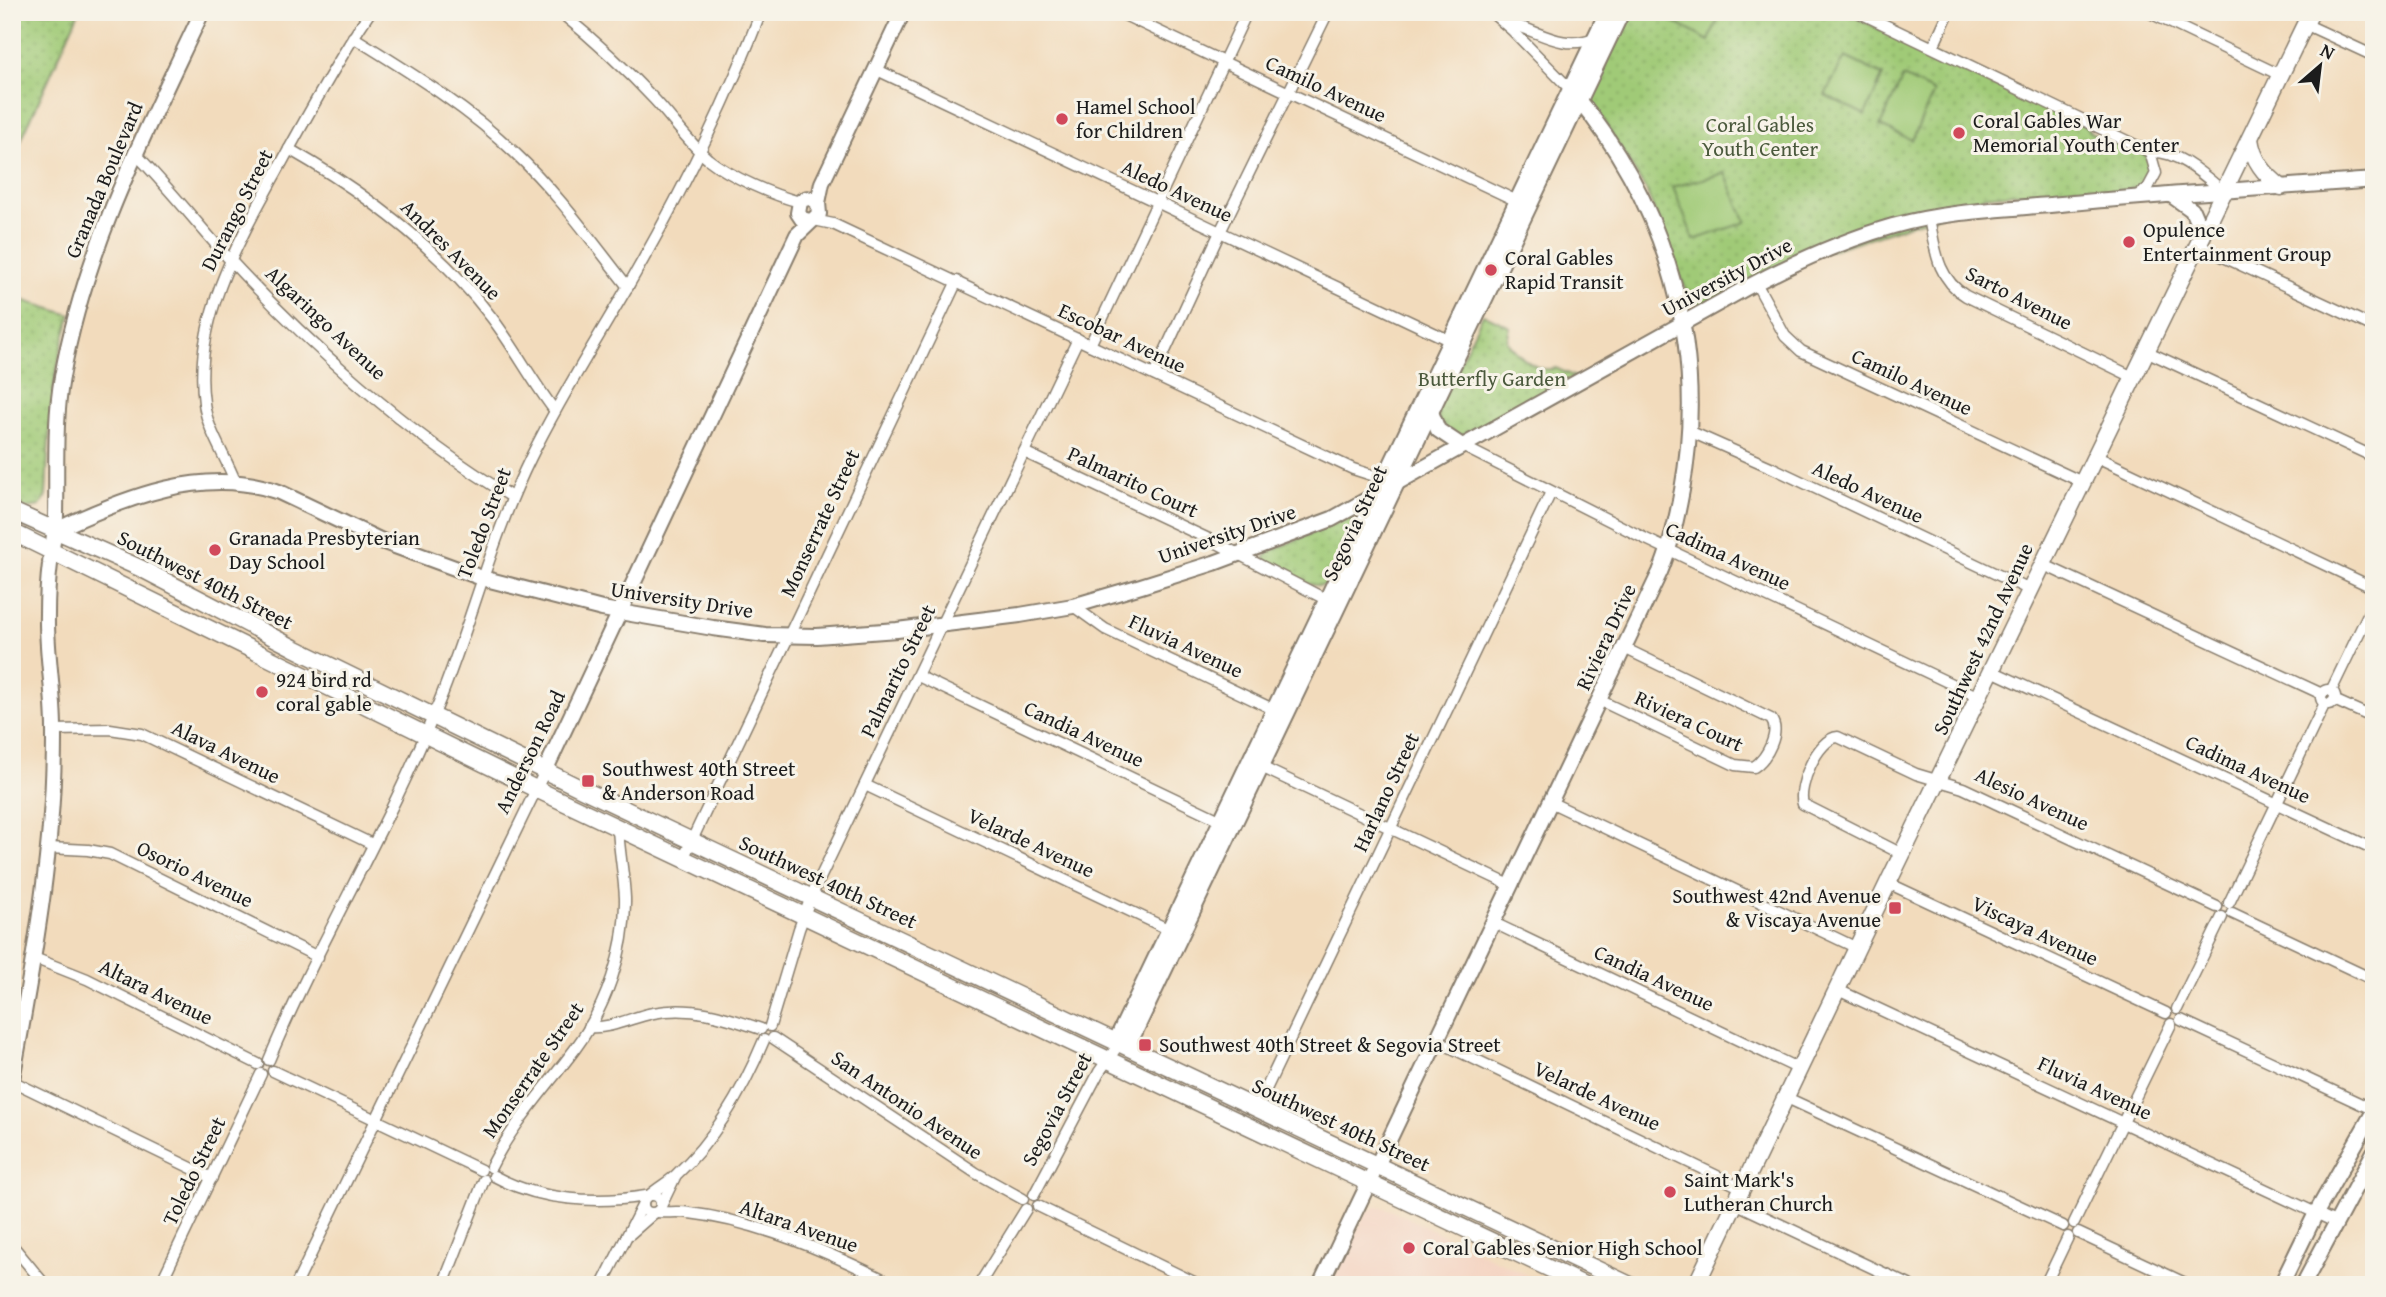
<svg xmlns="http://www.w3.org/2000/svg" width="2386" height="1297" font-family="'Gentium Book Plus',serif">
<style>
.built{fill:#f4d3c1}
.green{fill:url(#green-dots);stroke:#5e734a;stroke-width:2}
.pitch{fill:#a0ca77;stroke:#5e734a;stroke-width:2}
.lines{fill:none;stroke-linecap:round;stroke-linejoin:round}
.street-casing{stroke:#877c6c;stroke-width:13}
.secondary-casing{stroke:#877c6c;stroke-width:18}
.primary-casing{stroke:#877c6c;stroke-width:19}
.street{stroke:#fff;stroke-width:10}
.secondary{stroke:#fff;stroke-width:14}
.primary{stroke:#fff;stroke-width:16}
.poi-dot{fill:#d1495b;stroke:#f7f3e8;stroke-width:2.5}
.labels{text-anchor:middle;stroke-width:6;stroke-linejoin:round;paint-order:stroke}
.street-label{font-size:21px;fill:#1c1c1c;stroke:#f7f3e8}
.poi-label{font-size:21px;fill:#1c1c1c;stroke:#f7f3e8;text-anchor:start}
.park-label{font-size:21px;fill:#4a593c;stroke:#f7f3e8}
</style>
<defs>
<pattern id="green-dots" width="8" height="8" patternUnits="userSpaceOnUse" patternTransform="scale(1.75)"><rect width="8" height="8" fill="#a0ca77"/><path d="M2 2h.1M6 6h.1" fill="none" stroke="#89ad66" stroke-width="1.8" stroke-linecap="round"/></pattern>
</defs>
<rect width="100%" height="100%" fill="#f7f3e8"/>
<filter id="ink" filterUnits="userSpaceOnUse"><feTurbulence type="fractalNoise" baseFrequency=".0143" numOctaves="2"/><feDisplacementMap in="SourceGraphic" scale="14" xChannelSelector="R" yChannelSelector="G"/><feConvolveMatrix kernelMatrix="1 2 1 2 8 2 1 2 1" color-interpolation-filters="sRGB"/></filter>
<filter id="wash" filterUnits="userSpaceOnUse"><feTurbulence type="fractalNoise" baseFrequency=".00686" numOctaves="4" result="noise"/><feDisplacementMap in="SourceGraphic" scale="28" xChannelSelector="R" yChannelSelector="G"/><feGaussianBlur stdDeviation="1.57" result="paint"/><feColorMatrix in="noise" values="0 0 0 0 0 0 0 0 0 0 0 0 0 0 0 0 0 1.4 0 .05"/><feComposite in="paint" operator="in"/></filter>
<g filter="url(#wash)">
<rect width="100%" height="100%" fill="#f2dbbc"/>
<polygon class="built" points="1378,1206 1394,1211 1547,1285 1331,1285 1366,1212"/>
<g class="green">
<polygon points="12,12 79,12 12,160"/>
<polygon points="1628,12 1844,12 2087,127 2091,133 2126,150 2132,147 2149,157 2153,168 2148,183 2135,189 2076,195 2019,193 1984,196 1971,205 1775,268 1703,304 1697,304 1689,298 1646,190 1591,101 1590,94"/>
<path d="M12,297l59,18c-21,62 -22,116 -25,181l-6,10 -14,2 -14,-5z"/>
<path d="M1483,314l27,13 -3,14c11,14 30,33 49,27l19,9 -117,60 -6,-1 -14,-17v-12z"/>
<path d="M1349,517l6,6 -28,61c-17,7 -43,-13 -58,-21l-5,-5 6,-7z"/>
</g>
<g class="pitch">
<polygon points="1671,12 1721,12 1709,41 1668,19"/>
<polygon points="1845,57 1883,75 1865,115 1825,95"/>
<polygon points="1903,77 1934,92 1912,140 1880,126"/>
<polygon points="1725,173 1746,222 1694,240 1673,187"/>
</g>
</g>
<g filter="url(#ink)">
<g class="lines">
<defs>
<g id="street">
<path d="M560,12c33,27 65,56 94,87 18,19 34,43 54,60 23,18 64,36 92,43"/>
<polyline points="1118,12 1517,201"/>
<polyline points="1491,12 1512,30 1570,89"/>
<path d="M1858,12l292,140c26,-3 55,24 74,40"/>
<polyline points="2148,12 2280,75"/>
<path d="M1508,23c32,8 54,28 86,15"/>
<polyline points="2305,24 2374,56"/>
<path d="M353,37c56,35 113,69 161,115 44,41 77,88 114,135"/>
<polyline points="1933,47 1949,12"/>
<polyline points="875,69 1455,343"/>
<path d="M289,149c77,44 149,98 203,169 23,30 40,63 63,93"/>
<path d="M135,153c30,31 57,64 85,96 80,88 189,187 292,248"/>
<polyline points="2137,197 2148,188 2156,173 2150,152"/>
<path d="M1929,218c6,30 8,61 37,78l167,81"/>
<polyline points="814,220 833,224 1353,469 1387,480"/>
<polyline points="2198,245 2374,327"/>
<polyline points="1756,283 1785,336 1801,351 2082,482"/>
<polyline points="1090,345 1247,12"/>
<polyline points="2146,351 2374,457"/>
<polyline points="1154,375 1220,232 1328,12"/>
<polyline points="1689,431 1775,469 2030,590"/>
<polyline points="1462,446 1646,539 1979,697"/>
<polyline points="1024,452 1217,543 1331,602"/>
<polyline points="2095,456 2374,588"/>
<path d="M235,481c-10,-26 -28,-51 -31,-78 -12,-85 38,-168 77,-239 28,-52 56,-103 89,-152"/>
<polyline points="2042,564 2322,694"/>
<polyline points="1073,606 1105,629 1279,712"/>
<polyline points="1992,671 2374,849"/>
<polyline points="918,676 1226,823"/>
<circle cx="2328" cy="697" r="7"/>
<polyline points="2331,691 2374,602"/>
<path d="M1599,700l136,65 19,2c13,-9 27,-35 17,-48l-147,-71"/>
<polyline points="2334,700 2374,718"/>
<polyline points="54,730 110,729 142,734 372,844"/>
<polyline points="1257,765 1510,885"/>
<polyline points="865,785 1174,932"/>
<polyline points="1550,802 1857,948"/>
<polyline points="49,848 88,850 110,854 318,957"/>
<path d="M1902,854l-99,-50c-6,-17 15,-66 35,-67l78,37 47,14 254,119"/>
<polyline points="683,859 957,281"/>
<polyline points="1888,883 2166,1013"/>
<polyline points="2229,903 2325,703"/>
<polyline points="2232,913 2374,980"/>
<polyline points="1492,922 1799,1069"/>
<polyline points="34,958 87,979 258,1064"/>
<polyline points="1838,990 2335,1222"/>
<polyline points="2177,1009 2222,917"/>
<polyline points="2181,1020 2374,1110"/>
<polyline points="770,1026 799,929 811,897 1078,339"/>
<path d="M589,1027c23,2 43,-10 64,-14 38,-8 73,4 108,16"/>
<polyline points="773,1038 976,1173 1023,1199"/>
<polyline points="1435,1040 1742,1188"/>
<path d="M269,1060c51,-121 121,-235 170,-358 33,-81 53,-166 92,-245 31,-63 69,-122 104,-183 48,-84 91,-171 126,-262"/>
<polyline points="273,1071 481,1170"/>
<polyline points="12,1081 212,1178"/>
<polyline points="1785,1097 2063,1226"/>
<polyline points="1257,1108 1551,492"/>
<path d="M491,1167c22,-44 55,-79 84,-118 31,-42 51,-98 50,-151 -1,-23 -6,-47 -7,-70"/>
<path d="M494,1176c45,25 102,28 152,20"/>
<path d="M651,1194c8,-7 18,-12 26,-20 38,-35 67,-86 87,-134"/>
<circle cx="652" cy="1204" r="9"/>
<polyline points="1034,1195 1099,1072 1119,1044"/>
<polyline points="1735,1203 1909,1285"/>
<polyline points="661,1206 675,1177"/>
<polyline points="1038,1206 1200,1285"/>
<path d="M657,1212c11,1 22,-1 32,1 70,8 144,41 206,72"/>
<polyline points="2074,1223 2171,1024"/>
<polyline points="2078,1233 2189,1285"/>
<polyline points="630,1234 654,1213"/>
<polyline points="12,1245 45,1285"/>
<polyline points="160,1285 261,1074"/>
<polyline points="296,1285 545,771"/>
<polyline points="443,1285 484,1180"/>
<polyline points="602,1285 643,1204"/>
<polyline points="979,1285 1026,1209"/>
<polyline points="2045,1285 2068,1237"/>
</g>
<g id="secondary">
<polyline points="1607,12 1119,1034 1119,1044 1131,1040 1133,1036 1622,12"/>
<polyline points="2171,195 2192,210 2203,236"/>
<polyline points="818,203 822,183 903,12"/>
<polyline points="1431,412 1438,430 1462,446"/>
<path d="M56,530c68,-32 149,-65 223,-38l105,50 98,36 120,31 111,19 52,7 52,1 80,-6 123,-15 53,-9 68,-20 73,-23 118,-44 414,-231c47,-25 95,-47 147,-62 54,-15 112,-17 168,-22 104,-10 209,-16 313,-24"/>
<path d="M545,771l252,-536 22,-21 -1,-11c-6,-6 -12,-6 -18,-1l-2,11 4,6 8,2"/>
<path d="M12,1080c21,-117 43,-232 42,-351 0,-38 -8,-77 -7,-115 0,-17 1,-34 3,-50 1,-17 6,-32 6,-49 1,-45 -2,-93 6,-138 23,-130 84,-246 140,-365"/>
<path d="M1320,1285l340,-713c11,-26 17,-54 22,-82 26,-142 -15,-284 -106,-394"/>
<polyline points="2281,1285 2316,1213 2374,1111"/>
<polyline points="2303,1285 2374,1152"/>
</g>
<g id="primary">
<path d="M2250,139c3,21 14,35 31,48"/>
<polyline points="12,511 142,569 294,648 584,790 1630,1285"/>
<polyline points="12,532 536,789 1584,1285"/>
<polyline points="1696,1285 1888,883 2311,12"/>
</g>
</defs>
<use href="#street" class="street-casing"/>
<use href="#secondary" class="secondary-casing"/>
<use href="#primary" class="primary-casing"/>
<use href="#street" class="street"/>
<use href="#secondary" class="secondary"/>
<use href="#primary" class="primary"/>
</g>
</g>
<g class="poi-dot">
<circle cx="1062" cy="119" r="7"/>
<circle cx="1959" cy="133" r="7"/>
<circle cx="2129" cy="242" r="7"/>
<circle cx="1491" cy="270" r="7"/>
<circle cx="215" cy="550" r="7"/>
<circle cx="262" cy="692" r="7"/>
<rect x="581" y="774" width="14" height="14" rx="3.5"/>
<rect x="1888" y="901" width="14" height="14" rx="3.5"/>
<rect x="1138" y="1038" width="14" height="14" rx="3.5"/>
<circle cx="1670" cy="1192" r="7"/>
<circle cx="1409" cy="1248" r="7"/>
</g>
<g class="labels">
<g class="street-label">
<text transform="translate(1326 89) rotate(25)" y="7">Camilo Avenue</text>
<text transform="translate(104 180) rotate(-67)" y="7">Granada Boulevard</text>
<text transform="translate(1177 191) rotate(25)" y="7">Aledo Avenue</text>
<text transform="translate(237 210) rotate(-63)" y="7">Durango Street</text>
<text transform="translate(451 250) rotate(45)" y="7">Andres Avenue</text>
<text transform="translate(1727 277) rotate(-28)" y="7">University Drive</text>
<text transform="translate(2019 298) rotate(27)" y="7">Sarto Avenue</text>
<text transform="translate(326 323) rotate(43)" y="7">Algaringo Avenue</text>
<text transform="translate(1122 338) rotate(25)" y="7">Escobar Avenue</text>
<text transform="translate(1912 382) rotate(25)" y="7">Camilo Avenue</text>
<text transform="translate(1133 482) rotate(25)" y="7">Palmarito Court</text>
<text transform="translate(1868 492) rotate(25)" y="7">Aledo Avenue</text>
<text transform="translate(484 523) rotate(-69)" y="7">Toledo Street</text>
<text transform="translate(820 523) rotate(-65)" y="7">Monserrate Street</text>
<text transform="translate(1355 523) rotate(-65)" y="7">Segovia Street</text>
<text transform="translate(1227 534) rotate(-19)" y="7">University Drive</text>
<text transform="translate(1728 556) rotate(25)" y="7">Cadima Avenue</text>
<text transform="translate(205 580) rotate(27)" y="7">Southwest 40th Street</text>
<text transform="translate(682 600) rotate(9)" y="7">University Drive</text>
<text transform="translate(1606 637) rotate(-65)" y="7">Riviera Drive</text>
<text transform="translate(1983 639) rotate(-65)" y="7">Southwest 42nd Avenue</text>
<text transform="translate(1186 646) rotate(25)" y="7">Fluvia Avenue</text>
<text transform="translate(898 671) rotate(-64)" y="7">Palmarito Street</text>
<text transform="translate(1689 721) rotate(25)" y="7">Riviera Court</text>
<text transform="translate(1084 734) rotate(25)" y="7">Candia Avenue</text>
<text transform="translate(226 752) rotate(26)" y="7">Alava Avenue</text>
<text transform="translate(530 752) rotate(-64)" y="7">Anderson Road</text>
<text transform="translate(2248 769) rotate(25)" y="7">Cadima Avenue</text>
<text transform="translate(1386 792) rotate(-65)" y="7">Harlano Street</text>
<text transform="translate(2032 799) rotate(25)" y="7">Alesio Avenue</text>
<text transform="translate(1031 843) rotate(25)" y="7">Velarde Avenue</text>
<text transform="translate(195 874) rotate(26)" y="7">Osorio Avenue</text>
<text transform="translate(828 882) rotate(25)" y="7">Southwest 40th Street</text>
<text transform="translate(2035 931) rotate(25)" y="7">Viscaya Avenue</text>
<text transform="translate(1654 978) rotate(25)" y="7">Candia Avenue</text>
<text transform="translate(156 992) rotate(26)" y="7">Altara Avenue</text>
<text transform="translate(533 1070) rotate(-55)" y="7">Monserrate Street</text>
<text transform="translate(2095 1088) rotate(25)" y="7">Fluvia Avenue</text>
<text transform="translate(1597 1096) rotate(25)" y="7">Velarde Avenue</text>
<text transform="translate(907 1105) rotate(34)" y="7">San Antonio Avenue</text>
<text transform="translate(1057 1109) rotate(-62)" y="7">Segovia Street</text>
<text transform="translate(1341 1125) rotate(25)" y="7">Southwest 40th Street</text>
<text transform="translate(194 1171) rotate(-64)" y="7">Toledo Street</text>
<text transform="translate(799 1226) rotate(19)" y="7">Altara Avenue</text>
</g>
<g class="poi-label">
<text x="1076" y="114">Hamel School<tspan x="1076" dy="24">for Children</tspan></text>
<text x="1973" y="128">Coral Gables War<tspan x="1973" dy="24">Memorial Youth Center</tspan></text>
<text x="2143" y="237">Opulence<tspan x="2143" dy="24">Entertainment Group</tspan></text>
<text x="1505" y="265">Coral Gables<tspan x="1505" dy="24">Rapid Transit</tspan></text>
<text x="229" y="545">Granada Presbyterian<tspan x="229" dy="24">Day School</tspan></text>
<text x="276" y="687">924 bird rd<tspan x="276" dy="24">coral gable</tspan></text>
<text x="602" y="776">Southwest 40th Street<tspan x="602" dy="24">&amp; Anderson Road</tspan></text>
<text x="1881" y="903" text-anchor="end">Southwest 42nd Avenue<tspan x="1881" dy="24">&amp; Viscaya Avenue</tspan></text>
<text x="1159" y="1052">Southwest 40th Street &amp; Segovia Street</text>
<text x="1684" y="1187">Saint Mark's<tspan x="1684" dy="24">Lutheran Church</tspan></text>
<text x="1423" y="1255">Coral Gables Senior High School</text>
</g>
<g class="park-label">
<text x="1760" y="132">Coral Gables<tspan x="1760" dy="24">Youth Center</tspan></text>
<text x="1492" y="386">Butterfly Garden</text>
</g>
</g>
<rect width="2386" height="1297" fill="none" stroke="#f7f3e8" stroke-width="42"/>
<g transform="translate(2320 66) rotate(28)" stroke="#f7f3e8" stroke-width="5" paint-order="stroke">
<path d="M0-5L12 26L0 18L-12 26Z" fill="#1c1c1c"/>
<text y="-10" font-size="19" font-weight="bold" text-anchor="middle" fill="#1c1c1c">N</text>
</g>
</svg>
